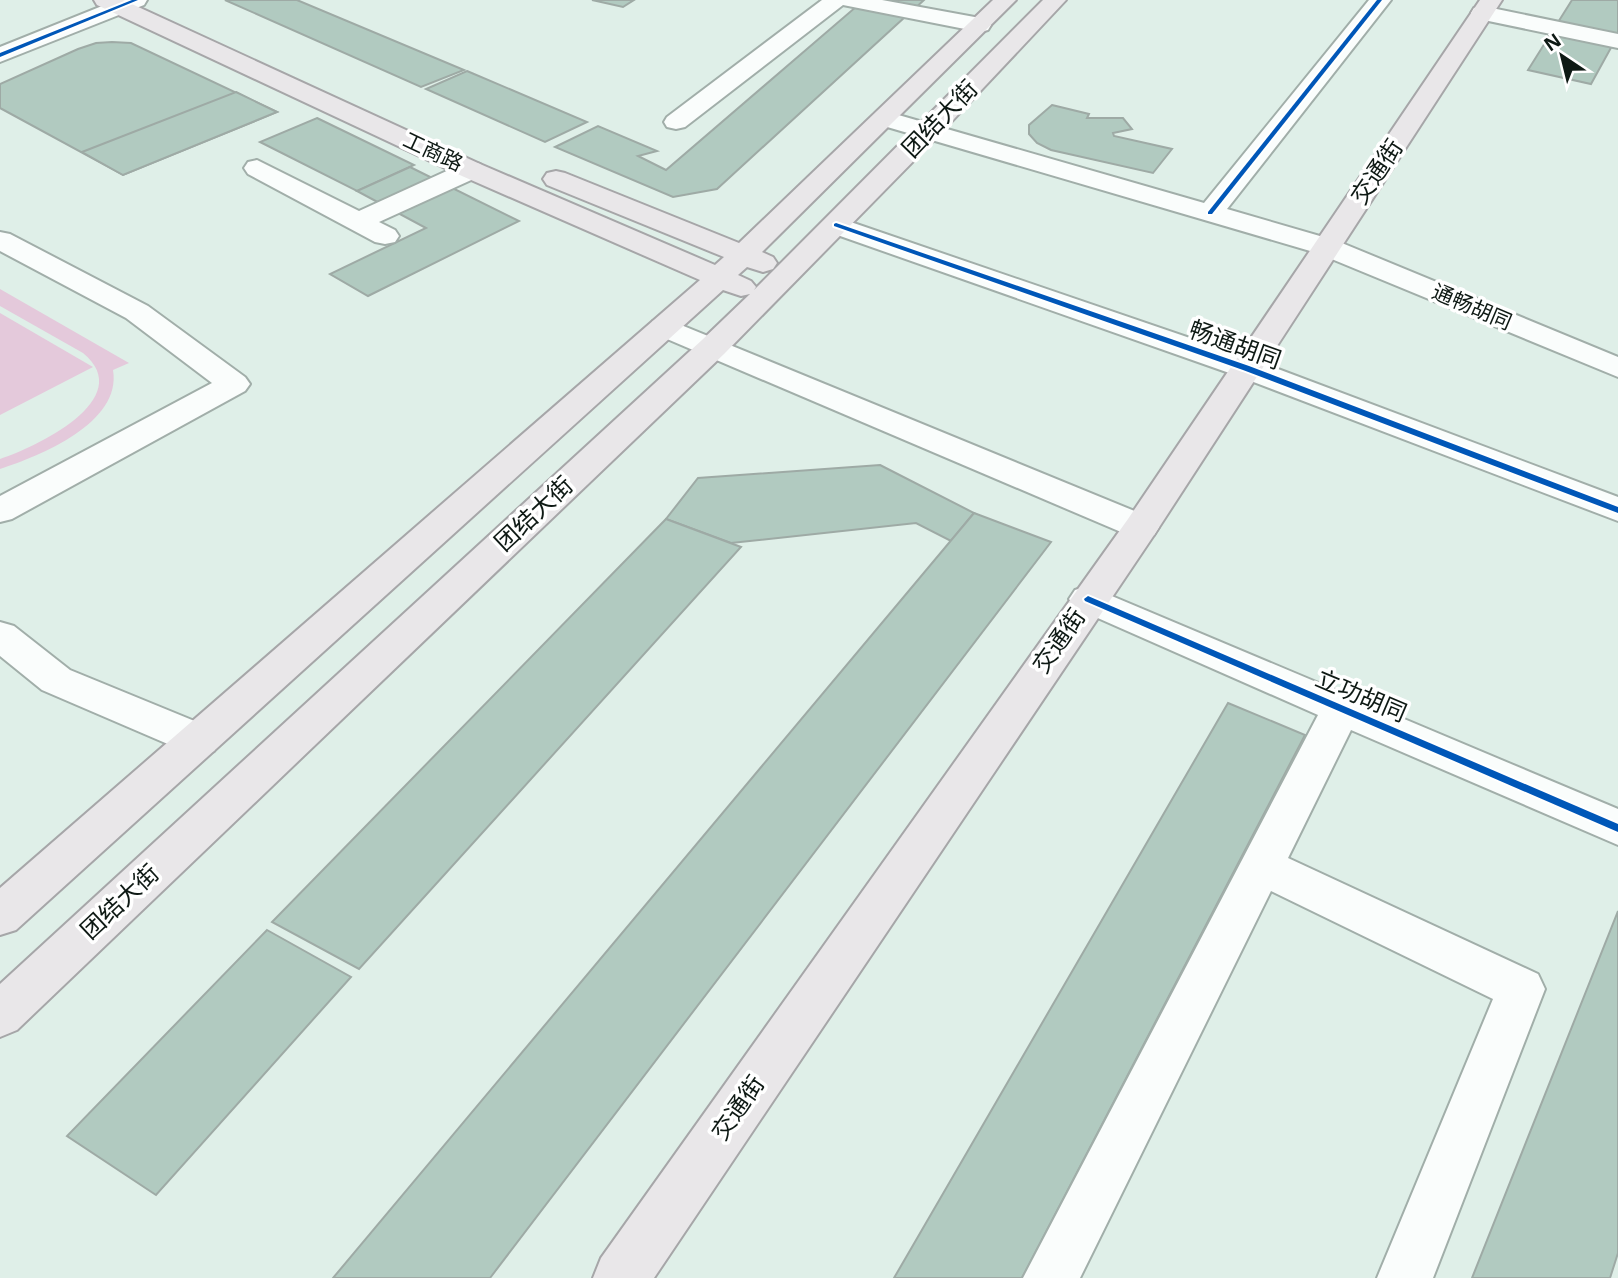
<svg xmlns="http://www.w3.org/2000/svg" width="1618" height="1278" font-family="'Open Sans','Noto Sans SC',sans-serif">
<style>
.green{fill:#e4c9db}
.building{fill:#b1cac0;stroke:#9eaaa5;stroke-width:2}
.lines{fill:none;stroke-linecap:round;stroke-linejoin:round}
.minor-casing{stroke:#a1aea9;stroke-width:4}
.major-casing{stroke:#a6a6a8;stroke-width:4}
.minor{fill:#fafdfc;fill-rule:evenodd}
.major{fill:#e9e7e9;fill-rule:evenodd}
.cycleway-casing{stroke:#fff;stroke-width:4}
.cycleway{fill:#0057b8;fill-rule:evenodd}
.labels{text-anchor:middle;stroke-width:7;stroke-linejoin:round;paint-order:stroke}
.far-street-label{font-size:21px;fill:#0e1914;stroke:#fff}
.street-label{font-size:24px;fill:#0e1914;stroke:#fff}
</style>
<rect width="100%" height="100%" fill="#dfefe8"/>
<g class="green">
<path d="M0,289l129,74 -16,7c9,53 -73,86 -113,99v-10c34,-11 139,-60 83,-106l-83,-47z"/>
<polygon points="0,313 93,367 0,415"/>
</g>
<g class="building">
<polygon points="225,0 297,0 464,70 421,87"/>
<polygon points="592,0 634,0 623,7"/>
<polygon points="868,0 924,0 911,12"/>
<polygon points="1572,0 1618,0 1618,35 1591,84 1528,70"/>
<polygon points="857,6 906,16 717,189 673,197 555,147 598,126 657,151 638,156 666,170"/>
<polygon points="112,42 131,43 277,112 123,175 0,108 0,84 78,49 96,43"/>
<polygon points="467,71 587,122 545,142 426,89"/>
<polygon points="236,92 277,112 123,175 82,152"/>
<polygon points="1052,105 1089,114 1087,118 1123,118 1132,129 1113,133 1114,136 1172,149 1153,173 1051,150 1037,143 1029,134 1029,125"/>
<polygon points="317,118 414,165 357,191 260,142"/>
<polygon points="410,167 519,221 368,296 330,274 426,228 357,191"/>
<polygon points="880,465 974,513 951,541 916,523 731,543 666,519 698,478"/>
<polygon points="974,513 1051,542 490,1278 333,1278"/>
<polygon points="666,519 741,547 359,969 272,922"/>
<polygon points="1228,703 1305,735 1022,1278 894,1278"/>
<polygon points="1618,911 1618,1253 1610,1278 1472,1278"/>
<polygon points="267,930 351,977 156,1195 67,1136"/>
</g>
<g class="lines">
<defs>
<g id="minor">
<polygon points="117,0 147,0 144,5 0,62 0,47"/>
<polygon points="822,0 882,0 980,18 988,20 991,25 988,30 980,32 843,5 685,127 676,129 667,127 664,122 667,117"/>
<polygon points="1369,0 1391,0 1227,209 1337,241 1618,357 1618,377 1317,253 877,124 874,119 877,114 886,112 895,114 1204,203"/>
<polygon points="1482,6 1618,34 1618,48 1474,18 1471,13 1474,8"/>
<polygon points="257,160 359,211 462,164 471,162 480,164 484,170 480,176 379,222 395,230 399,236 395,242 385,244 375,242 248,174 244,168 248,162"/>
<polygon points="836,217 1257,361 1618,497 1618,521 1235,375 826,231 822,225 826,219"/>
<polygon points="0,232 10,234 148,306 245,377 250,384 245,391 12,519 0,522 0,496 212,383 126,318 0,251"/>
<polygon points="664,318 1154,519 1159,527 1154,535 1141,539 1128,535 653,333 649,327 653,321"/>
<polygon points="1088,586 1618,809 1618,845 1351,730 1288,858 1538,974 1545,989 1433,1278 1377,1278 1493,999 1271,891 1080,1278 1023,1278 1318,715 1075,608 1069,599 1075,590"/>
<polygon points="0,622 14,626 70,670 214,729 220,740 214,751 199,756 184,751 42,690 0,656"/>
</g>
<g id="major">
<polygon points="94,0 123,0 480,164 715,265 724,257 547,185 543,179 547,173 556,171 565,173 739,243 993,0 1016,0 762,252 773,257 777,263 773,269 763,272 747,267 738,275 751,281 756,287 754,290 1043,0 1066,0 938,136 724,354 17,1030 0,1037 0,984 702,340 750,294 741,296 723,290 16,930 0,935 0,888 700,280 462,176 97,5"/>
<polygon points="1480,0 1502,0 1154,535 654,1278 593,1278 601,1258 1128,519"/>
</g>
</defs>
<use href="#minor" class="minor-casing"/>
<use href="#major" class="major-casing"/>
<use href="#minor" class="minor"/>
<use href="#major" class="major"/>
<defs>
<g id="cycleway">
<polygon points="132,0 138,0 0,57 0,53"/>
<polygon points="1377,0 1382,0 1212,214 1208,214 1208,212"/>
<polygon points="836,223 1249,366 1618,507 1618,513 1243,370 834,226 834,224"/>
<polygon points="1088,596 1618,824 1618,832 1085,601 1084,599"/>
</g>
</defs>
<use href="#cycleway" class="cycleway-casing"/>
<use href="#cycleway" class="cycleway"/>
</g>
<g class="labels">
<g class="far-street-label">
<text transform="translate(433 152) rotate(25)" y="7">工商路</text>
<text transform="translate(1472 307) rotate(23)" y="7">通畅胡同</text>
</g>
<g class="street-label">
<text transform="translate(940 119) rotate(-46)" y="8">团结大街</text>
<text transform="translate(1377 172) rotate(-56)" y="8">交通街</text>
<text transform="translate(1235 345) rotate(20)" y="8">畅通胡同</text>
<text transform="translate(534 514) rotate(-43)" y="8">团结大街</text>
<text transform="translate(1059 641) rotate(-55)" y="8">交通街</text>
<text transform="translate(1361 696) rotate(23)" y="8">立功胡同</text>
<text transform="translate(120 902) rotate(-43)" y="8">团结大街</text>
<text transform="translate(738 1108) rotate(-55)" y="8">交通街</text>
</g>
</g>
<g transform="translate(1562 56) rotate(325)" stroke="#ffffff" stroke-width="5" paint-order="stroke">
<path d="M0-5L12 26L0 18L-12 26Z" fill="#0e1914"/>
<text y="-10" font-size="19" font-weight="bold" text-anchor="middle" fill="#0e1914">N</text>
</g>
</svg>
